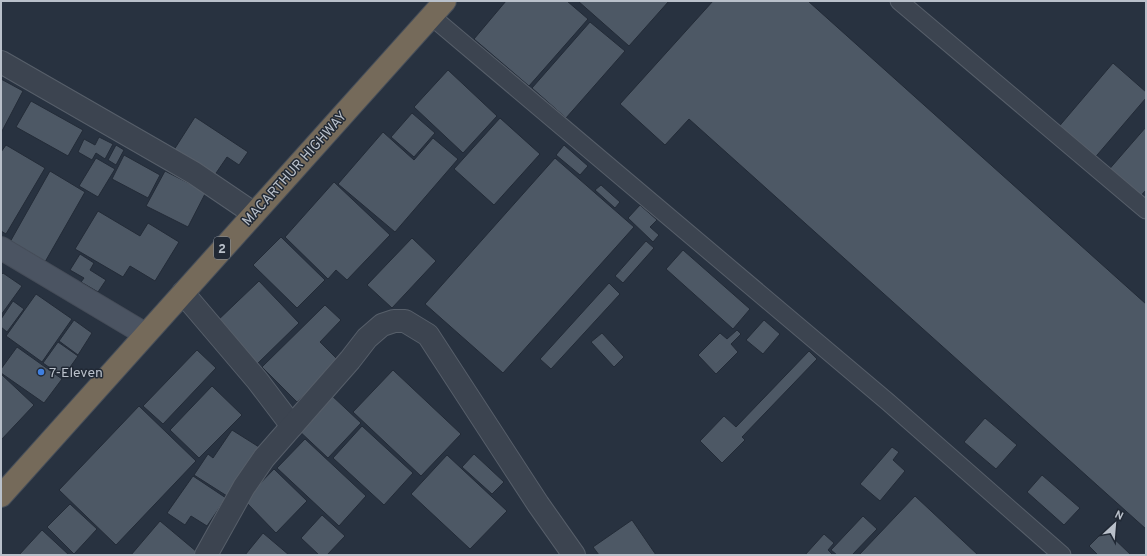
<svg xmlns="http://www.w3.org/2000/svg" width="1147" height="556" font-family="Overpass,sans-serif">
<style>
.building{fill:#4d5865;stroke:#232b37}
.lines{fill:none;stroke-linecap:round;stroke-linejoin:round}
.lane-casing{stroke:#575f6a;stroke-width:19}
.street-casing{stroke:#575f6a;stroke-width:24}
.secondary-casing{stroke:#464d59;stroke-width:24}
.highway-casing{stroke:#474f5a;stroke-width:24}
.lane{stroke:#3c4450;stroke-width:17}
.street{stroke:#3c4450;stroke-width:22}
.secondary{stroke:#4b5462;stroke-width:22}
.highway{stroke:#756a5a;stroke-width:22}
.shop-dot{fill:#3f7fe0;stroke:#212935;stroke-width:1.5}
.labels{text-anchor:middle;stroke-width:3;stroke-linejoin:round;paint-order:stroke}
.shield{fill:#212935;stroke:#8b939d;stroke-width:1}
.shield-label{font-size:13px;font-weight:bold;fill:#b9c0ca}
.street-label{font-size:14px;fill:#b9c0ca;stroke:#212935}
.poi-label{font-size:14px;fill:#b9c0ca;stroke:#212935;text-anchor:start}
</style>
<rect width="100%" height="100%" fill="#283240"/>
<g class="building">
<polygon points="506,1 567,1 588,19 529,86 474,39"/>
<polygon points="578,1 669,1 629,46"/>
<polygon points="713,1 808,1 1146,304 1146,529 689,119 665,145 620,104"/>
<polygon points="590,22 625,51 566,118 532,88"/>
<polygon points="1113,63 1146,92 1146,98 1092,161 1056,130"/>
<polygon points="448,70 497,116 463,153 414,107"/>
<polygon points="1,79 23,91 1,133"/>
<polygon points="31,101 83,130 68,156 16,127"/>
<polygon points="412,113 435,133 414,157 391,137"/>
<polygon points="195,117 248,152 239,165 227,157 212,179 172,153"/>
<polygon points="500,118 540,154 494,205 454,169"/>
<polygon points="1146,127 1146,190 1137,200 1106,173"/>
<polygon points="383,132 414,160 433,138 458,159 395,232 338,184"/>
<polygon points="99,137 113,144 105,159 96,153 92,160 78,152 84,139 95,145"/>
<polygon points="6,145 45,168 6,234 1,231 1,152"/>
<polygon points="116,145 124,150 116,165 108,160"/>
<polygon points="564,145 588,166 580,175 556,155"/>
<polygon points="124,155 160,175 148,198 112,179"/>
<polygon points="96,158 115,169 98,197 79,186"/>
<polygon points="555,158 634,227 503,373 425,304"/>
<polygon points="50,171 85,192 45,262 10,242"/>
<polygon points="165,171 206,192 188,227 146,206"/>
<polygon points="334,182 390,235 347,280 336,270 328,279 285,237"/>
<polygon points="601,185 620,202 615,208 595,190"/>
<polygon points="640,205 657,220 650,227 659,235 653,242 628,218"/>
<polygon points="98,211 140,236 148,223 179,242 155,281 130,266 123,277 75,249"/>
<polygon points="281,237 325,280 297,308 253,265"/>
<polygon points="412,238 436,261 392,308 367,285"/>
<polygon points="646,241 654,248 623,283 615,276"/>
<polygon points="683,250 750,309 733,329 666,269"/>
<polygon points="80,254 94,263 90,270 106,280 98,292 81,282 84,278 70,270"/>
<polygon points="3,273 22,286 1,315 1,275"/>
<polygon points="259,281 299,323 256,365 215,323"/>
<polygon points="609,283 620,294 551,369 540,359"/>
<polygon points="36,294 72,319 42,362 6,336"/>
<polygon points="13,301 24,309 7,332 1,327 1,319"/>
<polygon points="325,305 341,320 320,342 339,361 297,402 262,367"/>
<polygon points="74,320 92,333 78,355 59,341"/>
<polygon points="764,320 780,334 763,354 746,340"/>
<polygon points="737,330 741,334 731,344 738,352 716,374 698,355 720,333 727,339"/>
<polygon points="602,333 624,357 614,367 591,342"/>
<polygon points="58,342 78,356 63,377 43,363"/>
<polygon points="17,347 62,379 44,403 1,373 1,369"/>
<polygon points="197,350 216,368 163,424 143,406"/>
<polygon points="809,351 817,359 742,437 745,440 722,463 700,441 724,416 736,427"/>
<polygon points="393,370 461,434 421,476 353,412"/>
<polygon points="1,374 34,405 1,440"/>
<polygon points="212,386 242,415 199,458 170,430"/>
<polygon points="329,393 361,423 328,458 296,428"/>
<polygon points="139,406 196,461 116,545 59,490"/>
<polygon points="985,418 1017,445 996,469 964,442"/>
<polygon points="362,426 413,473 384,505 333,458"/>
<polygon points="232,430 259,447 227,496 194,475 208,454 213,458"/>
<polygon points="305,439 366,496 339,526 277,468"/>
<polygon points="892,447 899,452 893,460 905,471 880,501 860,484"/>
<polygon points="474,454 504,482 492,494 462,467"/>
<polygon points="447,455 507,511 470,549 411,494"/>
<polygon points="274,469 307,501 276,533 244,500"/>
<polygon points="1042,475 1080,508 1064,525 1027,492"/>
<polygon points="193,476 226,498 207,526 191,516 185,525 167,513"/>
<polygon points="915,496 978,555 859,555"/>
<polygon points="70,504 97,529 74,554 47,527"/>
<polygon points="322,515 345,536 327,555 319,555 301,538"/>
<polygon points="863,516 877,529 852,555 837,555 831,550"/>
<polygon points="632,520 656,555 599,555 593,547"/>
<polygon points="160,521 197,552 196,555 131,555"/>
<polygon points="42,530 69,555 19,555"/>
<polygon points="1105,530 1131,555 1098,555 1089,546"/>
<polygon points="263,533 289,555 245,555"/>
<polygon points="824,534 834,543 828,550 833,555 805,555"/>
</g>
<g class="lines">
<defs>
<g id="lane">
<polyline points="899,1 1146,210"/>
<polyline points="431,16 888,402 1062,555"/>
</g>
<g id="street">
<polyline points="1,62 194,173 253,213"/>
<polyline points="183,293 257,380 292,426"/>
<polyline points="206,555 244,487 264,458 350,360 367,338 382,325 394,321 405,321 428,335 538,504 574,555"/>
</g>
<polyline id="secondary" points="1,248 145,334"/>
<polyline id="highway" points="1,496 445,1"/>
</defs>
<use href="#lane" class="lane-casing"/>
<use href="#street" class="street-casing"/>
<use href="#secondary" class="secondary-casing"/>
<use href="#highway" class="highway-casing"/>
<use href="#lane" class="lane"/>
<use href="#street" class="street"/>
<use href="#secondary" class="secondary"/>
<use href="#highway" class="highway"/>
</g>
<circle class="shop-dot" cx="41" cy="372" r="4"/>
<g class="labels">
<rect class="shield" x="214" y="237" width="16" height="22" rx="3"/>
<g class="shield-label">
<text x="222" y="253">2</text>
</g>
<g class="street-label">
<text transform="translate(294 168) rotate(-48)" y="5">MACARTHUR HIGHWAY</text>
</g>
<g class="poi-label">
<text x="49" y="377">7-Eleven</text>
</g>
</g>
<rect width="1147" height="556" fill="none" stroke="#b9c0ca" stroke-width="4"/>
<g transform="translate(1115 524) rotate(26)" stroke="#212935" stroke-width="3" paint-order="stroke">
<path d="M0-3L7 15L0 10L-7 15Z" fill="#b9c0ca"/>
<text y="-6" font-size="11" font-weight="bold" text-anchor="middle" fill="#b9c0ca">N</text>
</g>
</svg>
